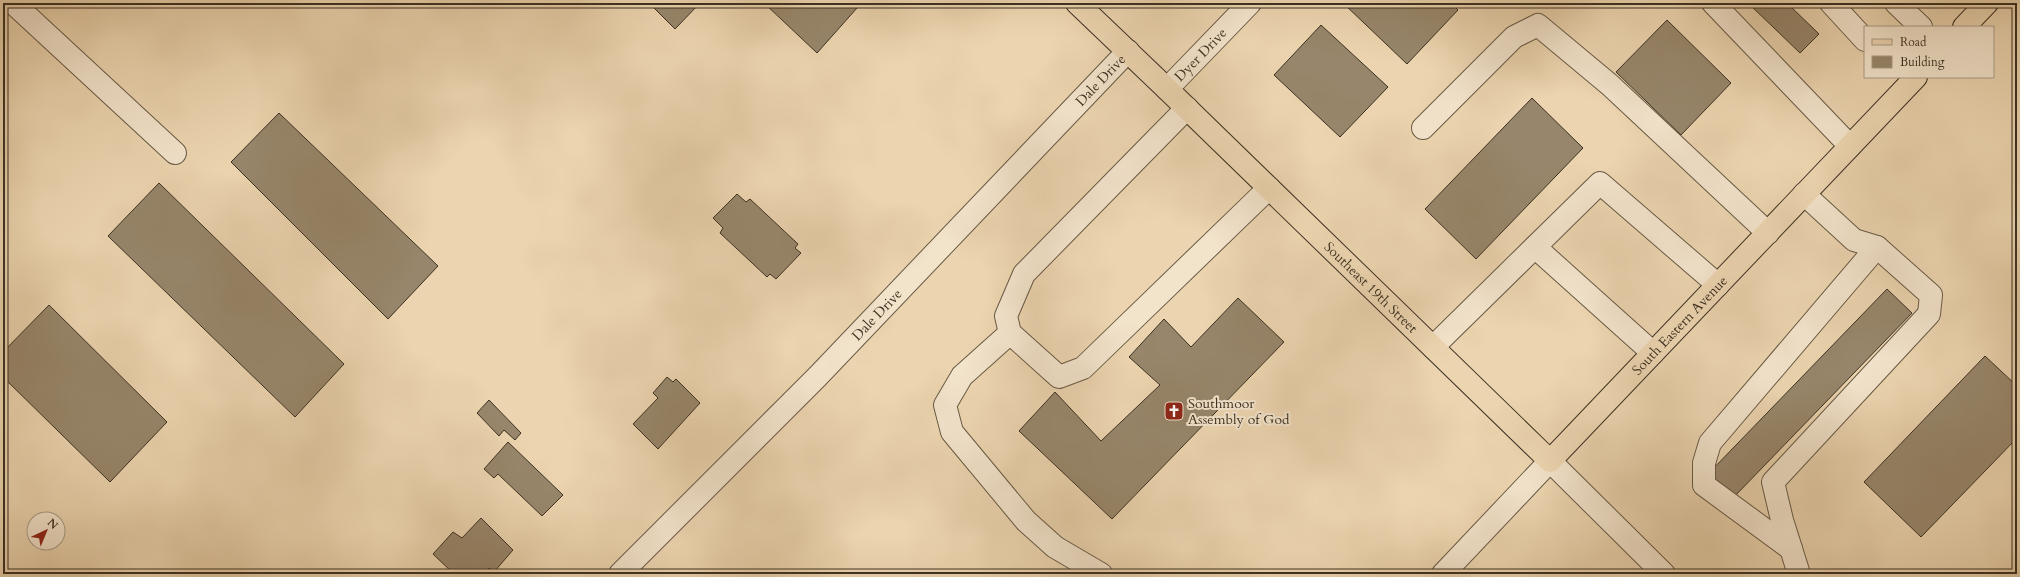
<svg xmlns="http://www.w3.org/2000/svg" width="2020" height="577" font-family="Cardo,serif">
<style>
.building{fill:#97866b;stroke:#3c3122}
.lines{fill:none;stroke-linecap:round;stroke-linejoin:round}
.minor-casing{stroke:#685a45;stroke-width:24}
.major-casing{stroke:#3c3122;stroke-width:24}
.minor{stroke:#f2e3cb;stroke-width:22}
.major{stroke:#ebd4af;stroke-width:22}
.labels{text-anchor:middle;stroke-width:4;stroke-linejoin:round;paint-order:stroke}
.street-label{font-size:14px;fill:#3c3122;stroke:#f2e3cb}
.poi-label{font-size:14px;fill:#3c3122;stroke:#f2e3cb;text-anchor:start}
</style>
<rect width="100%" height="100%" fill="#ebd4af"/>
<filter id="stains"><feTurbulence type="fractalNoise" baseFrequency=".005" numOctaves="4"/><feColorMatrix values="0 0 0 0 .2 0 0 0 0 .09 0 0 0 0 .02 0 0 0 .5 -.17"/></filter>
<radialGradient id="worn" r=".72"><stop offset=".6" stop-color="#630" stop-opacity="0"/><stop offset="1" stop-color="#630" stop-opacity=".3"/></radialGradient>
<g class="building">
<polygon points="649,3 700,3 675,29"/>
<polygon points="764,3 851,3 857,8 817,53"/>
<polygon points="1343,3 1451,3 1458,10 1407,64"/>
<polygon points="1748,3 1787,3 1819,34 1800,53"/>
<polygon points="1667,20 1731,83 1681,135 1616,72"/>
<polygon points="1321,25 1388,87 1340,137 1274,75"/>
<polygon points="1532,98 1583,148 1476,259 1425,209"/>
<polygon points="279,113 438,266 388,319 231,162"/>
<polygon points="159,183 344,364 295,417 108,236"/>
<polygon points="737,194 746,202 750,199 798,244 795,248 801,253 776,279 770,274 767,277 720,233 723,228 713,218"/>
<polygon points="1887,289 1912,313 1733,498 1708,474"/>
<polygon points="1238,298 1284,342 1112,519 1019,431 1055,392 1101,441 1160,385 1129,357 1164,319 1191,347"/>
<polygon points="49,305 167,422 110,482 3,377 3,352"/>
<polygon points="1985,356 2017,386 2017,438 1921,537 1864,482"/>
<polygon points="667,377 673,382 676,379 700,403 658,449 633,424 658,398 653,393"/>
<polygon points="489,400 521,433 515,440 504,430 499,436 477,413"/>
<polygon points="508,442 563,495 542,516 498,474 494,478 484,469"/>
<polygon points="481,518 513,550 494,572 489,568 485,574 454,574 433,554 453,532 462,538"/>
</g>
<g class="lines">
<defs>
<g id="minor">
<polyline points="13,3 175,153"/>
<polyline points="1713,3 1850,146"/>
<polyline points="1831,3 1865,40"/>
<polyline points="1896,3 1921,27"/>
<path id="s1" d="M1167,89l83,-86"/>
<polyline points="1187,108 1024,274 1006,316 1010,333 1059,377 1083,368 1269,188"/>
<polyline points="1423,128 1514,37 1538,25 1610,85 1768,233"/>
<polyline points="1535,247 1653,353"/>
<polyline points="1010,333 962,376 945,405 952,432 1026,521 1055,547 1101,574"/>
<polyline points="1433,347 1600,183 1718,285"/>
<polyline points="1791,549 1704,485 1704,463 1710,443 1877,247"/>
<path id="s2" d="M620,574l198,-198 310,-325"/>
<polyline points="1443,574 1550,461 1664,574"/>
<polyline points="1799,574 1782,520 1773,482 1929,314 1931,295 1877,247 1854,240 1804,194"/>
</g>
<g id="major">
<path id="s3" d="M1077,3l90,86 383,372 366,-384"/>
<polyline points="1964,27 1987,3"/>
</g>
</defs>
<use href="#minor" class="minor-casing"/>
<use href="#major" class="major-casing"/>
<use href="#minor" class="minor"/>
<use href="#major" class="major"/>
</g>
<defs>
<symbol id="church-square" viewBox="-11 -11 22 22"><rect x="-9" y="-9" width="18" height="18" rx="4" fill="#8f2418" stroke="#f2e3cb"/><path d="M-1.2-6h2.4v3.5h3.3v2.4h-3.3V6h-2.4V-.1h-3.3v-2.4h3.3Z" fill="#fff"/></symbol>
</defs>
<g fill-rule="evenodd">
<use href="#church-square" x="1163" y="400" width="22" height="22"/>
</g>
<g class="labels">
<g class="street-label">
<text dy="5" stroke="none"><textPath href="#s1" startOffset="48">Dyer Drive</textPath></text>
<text dy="5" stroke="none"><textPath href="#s2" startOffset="689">Dale Drive</textPath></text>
<text dy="5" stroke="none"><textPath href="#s3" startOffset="409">Southeast 19th Street</textPath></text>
<text dy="5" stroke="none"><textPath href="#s2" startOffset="365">Dale Drive</textPath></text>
<text dy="5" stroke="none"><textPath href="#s3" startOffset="846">South Eastern Avenue</textPath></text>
</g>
<g class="poi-label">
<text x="1188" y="408">Southmoor<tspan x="1188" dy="16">Assembly of God</tspan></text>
</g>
</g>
<rect width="2020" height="577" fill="none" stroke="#ebd4af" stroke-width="16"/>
<rect x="4" y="4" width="2012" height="569" fill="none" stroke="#3c3122" stroke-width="2"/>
<rect x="8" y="8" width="2004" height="561" fill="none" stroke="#3c3122"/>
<rect x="1864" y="26" width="130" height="52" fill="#f2e3cb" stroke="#a99c87"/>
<rect x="1872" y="39" width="20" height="6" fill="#ebd4af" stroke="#a99c87"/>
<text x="1900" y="46" font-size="12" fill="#3c3122">Road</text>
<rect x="1872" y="56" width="20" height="12" fill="#97866b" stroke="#a99c87"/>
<text x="1900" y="66" font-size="12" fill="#3c3122">Building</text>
<g transform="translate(46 531) rotate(44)"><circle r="19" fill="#f2e3cb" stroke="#a99c87"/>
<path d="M0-3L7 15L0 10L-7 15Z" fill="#8f2418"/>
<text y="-6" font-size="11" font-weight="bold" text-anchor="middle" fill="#3c3122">N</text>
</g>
<rect width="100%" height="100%" filter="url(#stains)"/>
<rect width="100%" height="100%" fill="url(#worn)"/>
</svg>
